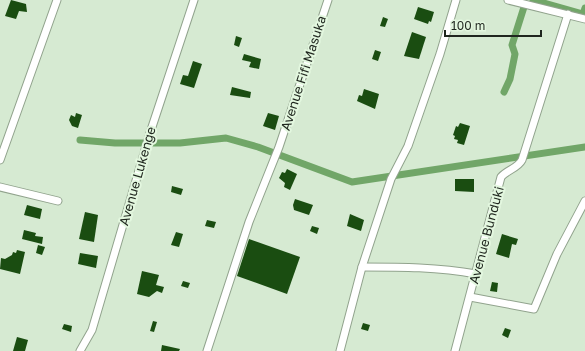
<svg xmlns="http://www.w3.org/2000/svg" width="585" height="351" font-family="'Golos Text',sans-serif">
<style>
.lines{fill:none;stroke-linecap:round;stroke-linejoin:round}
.canal{stroke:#71a668;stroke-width:7}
.building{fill:#1a4d11}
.minor-casing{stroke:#91a38d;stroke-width:9}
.minor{stroke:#fff;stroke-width:7}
.labels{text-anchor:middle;stroke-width:4;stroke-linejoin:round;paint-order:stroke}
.street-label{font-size:13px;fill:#1f261e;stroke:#e3f7df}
</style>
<rect width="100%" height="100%" fill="#d6ead2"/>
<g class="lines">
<g class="canal">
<polyline points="533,0 583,14 585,8"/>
<polyline points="504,92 510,79 515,54 512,45 524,7 523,0"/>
<polyline points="80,140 115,143 180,143 226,138 258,147 352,182 585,147"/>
</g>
</g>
<g class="building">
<polygon points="11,0 26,4 27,12 19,11 16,19 5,16"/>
<polygon points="418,7 434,12 431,22 429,21 428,24 414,19"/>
<polygon points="383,17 388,19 385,27 380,26"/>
<polygon points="412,32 426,37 419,59 404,56"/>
<polygon points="236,36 242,38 239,47 234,45"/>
<polygon points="375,50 381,52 378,61 372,59"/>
<polygon points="244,54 261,59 259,69 249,67 251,62 242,60"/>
<polygon points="193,61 202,64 194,88 180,84 183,75 188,76"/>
<polygon points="232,87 251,92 250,98 230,95"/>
<polygon points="364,89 379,94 375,109 357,101 359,95 362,96"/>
<polygon points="76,113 82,115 78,128 72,126 69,120 71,115 75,117"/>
<polygon points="268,113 279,116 275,130 263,126"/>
<polygon points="460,123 470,126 464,145 457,143 458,140 454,139 455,136 453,135 456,126 458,127"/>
<polygon points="287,169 297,174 290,190 284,187 285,183 279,178 282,172 285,173"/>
<polygon points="455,179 474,179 474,192 455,191"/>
<polygon points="172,186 183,189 181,195 171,192"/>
<polygon points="295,199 313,205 309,215 294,210 293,205"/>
<polygon points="27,205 42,209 40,219 24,215"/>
<polygon points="85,212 98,215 94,242 79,239"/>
<polygon points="350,214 364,220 361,231 347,226"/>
<polygon points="207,220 216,222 214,228 205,226"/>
<polygon points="312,226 319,228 317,234 310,231"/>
<polygon points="24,230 36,233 35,236 43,237 42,244 22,239"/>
<polygon points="176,232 183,234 179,247 171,245"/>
<polygon points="502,234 518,239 516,245 512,244 509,258 496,254"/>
<polygon points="249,239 300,257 287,294 237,276"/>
<polygon points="38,245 45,247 42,255 36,253"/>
<polygon points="17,250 25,252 20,274 0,269 1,258 5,259 12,255 13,252 16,253"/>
<polygon points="80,253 98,256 96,268 78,264"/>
<polygon points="142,271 159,275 156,285 164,287 162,293 157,291 149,297 137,294"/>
<polygon points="183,281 190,283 188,288 181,286"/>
<polygon points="492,282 498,283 497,292 490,291"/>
<polygon points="153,321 157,322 154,332 150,331"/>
<polygon points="363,323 370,325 368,331 361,329"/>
<polygon points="64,324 72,326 71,332 62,329"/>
<polygon points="505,328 511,330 508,338 502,335"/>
<polygon points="17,337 28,340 25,351 13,351"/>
<polygon points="162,345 180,349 179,351 161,351"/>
</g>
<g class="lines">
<defs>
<g id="minor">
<polyline points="508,0 585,19"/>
<polyline points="0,160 57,0"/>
<polyline points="0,187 58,201"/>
<path d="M362,267c39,0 76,0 114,7"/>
<polyline points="470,297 534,309 557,254 585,201"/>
<polyline points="80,351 92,330 150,133 194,0"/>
<polyline points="207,351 249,222 279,147 328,0"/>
<polyline points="340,351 362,267 391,179 408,146 440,54 456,0"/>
<path d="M455,351l46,-174c6,-7 17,-9 21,-17l46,-146"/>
</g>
</defs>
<use href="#minor" class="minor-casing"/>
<use href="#minor" class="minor"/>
</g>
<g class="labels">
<g class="street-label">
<text transform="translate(303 73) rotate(-72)" y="5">Avenue Fifi Masuka</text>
<text transform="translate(137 176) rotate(-74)" y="5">Avenue Lukenge</text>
<text transform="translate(486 235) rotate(-75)" y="5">Avenue Bunduki</text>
</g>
</g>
<path d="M445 30v6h96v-6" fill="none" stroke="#1f261e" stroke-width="2"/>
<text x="451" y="30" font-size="12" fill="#1f261e" stroke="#e3f7df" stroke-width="3" paint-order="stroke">100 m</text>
</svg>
